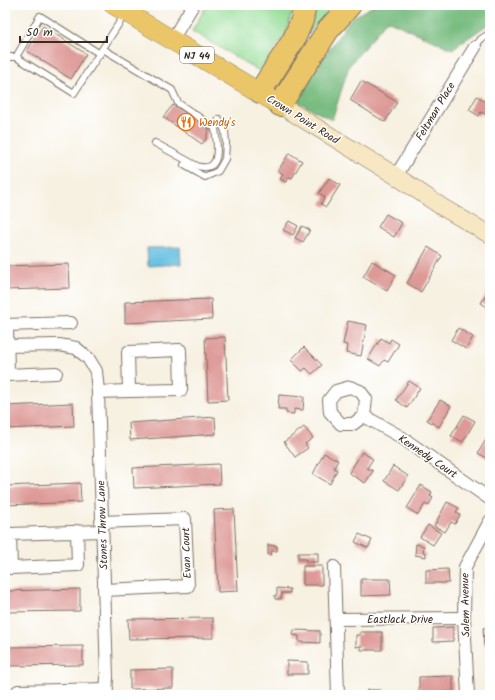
<svg xmlns="http://www.w3.org/2000/svg" width="495" height="700" font-family="Kalam,sans-serif">
<style>
.green{fill:#96dd97;stroke:#68845a}
.forest{fill:#78bc80;stroke:#5a734f}
.water{fill:#62bde0;stroke:#4e747f}
.building{fill:#dd9996}
.lines{fill:none;stroke-linecap:round;stroke-linejoin:round}
.lane-casing{stroke:#7d7063;stroke-width:8}
.street-casing{stroke:#7d7063;stroke-width:14}
.secondary-casing{stroke:#7d7063;stroke-width:18}
.primary-casing{stroke:#7d7063;stroke-width:20}
.highway-casing{stroke:#7d7063;stroke-width:24}
.lane{stroke:#fff;stroke-width:6}
.street{stroke:#fff;stroke-width:12}
.secondary{stroke:#f7e8c3;stroke-width:17}
.primary{stroke:#ebc669;stroke-width:19}
.highway{stroke:#ebc669;stroke-width:22}
.labels{text-anchor:middle;stroke-width:3;stroke-linejoin:round;paint-order:stroke}
.shield{fill:#fff;stroke:#766a62;stroke-width:1}
.shield-label{font-size:10px;font-weight:bold;fill:#3b2a1e}
.street-label{font-size:11px;fill:#3b2a1e;stroke:#fff}
.food-label{font-size:11px;fill:#c56008;stroke:#fff;text-anchor:start}
</style>
<rect width="100%" height="100%" fill="#fff"/>
<filter id="ink" filterUnits="userSpaceOnUse"><feTurbulence type="fractalNoise" baseFrequency=".025" numOctaves="2"/><feDisplacementMap in="SourceGraphic" scale="8" xChannelSelector="R" yChannelSelector="G"/><feConvolveMatrix kernelMatrix="1 2 1 2 8 2 1 2 1" color-interpolation-filters="sRGB"/></filter>
<filter id="wash" filterUnits="userSpaceOnUse"><feTurbulence type="fractalNoise" baseFrequency=".012" numOctaves="4" result="noise"/><feDisplacementMap in="SourceGraphic" scale="16" xChannelSelector="R" yChannelSelector="G"/><feGaussianBlur stdDeviation="0.9" result="paint"/><feColorMatrix in="noise" values="0 0 0 0 0 0 0 0 0 0 0 0 0 0 0 0 0 1.4 0 .05"/><feComposite in="paint" operator="in"/></filter>
<g filter="url(#wash)">
<rect width="100%" height="100%" fill="#f7f1e2"/>
<g class="green">
<polygon points="207,5 294,5 286,34 259,71 192,31"/>
<polygon points="316,5 333,5 308,35 317,10"/>
</g>
<polygon class="forest" points="375,5 490,5 490,23 452,49 387,20 349,66 332,120 298,102 306,83 351,18"/>
<polygon class="water" points="180,247 181,264 148,266 147,248"/>
<g id="blocks">
<g class="building">
<polygon points="43,26 86,54 71,79 27,51"/>
<polygon points="361,81 397,102 385,122 350,100"/>
<polygon points="477,96 486,102 490,96 490,117 481,112 479,116 469,110"/>
<polygon points="173,105 209,127 206,139 202,144 163,117"/>
<polygon points="289,153 302,161 292,178 289,177 286,182 280,179 283,174 278,171"/>
<polygon points="329,178 340,185 326,207 321,204 325,197 319,193"/>
<polygon points="386,214 402,223 394,237 378,227"/>
<polygon points="289,221 298,226 293,235 283,230"/>
<polygon points="302,226 310,230 303,242 295,238"/>
<polygon points="428,247 442,256 421,292 407,283"/>
<polygon points="372,261 396,275 387,291 363,277"/>
<polygon points="69,264 70,288 5,290 5,266"/>
<polygon points="490,288 490,309 481,303"/>
<polygon points="211,299 212,319 125,323 125,302"/>
<polygon points="348,321 367,325 361,356 346,353 347,345 343,344"/>
<polygon points="458,328 473,337 466,349 451,340"/>
<polygon points="225,337 228,400 208,401 205,338"/>
<polygon points="381,338 389,343 391,339 399,344 388,362 384,360 380,366 368,359"/>
<polygon points="304,347 322,365 312,374 306,368 302,371 291,360"/>
<polygon points="409,381 420,388 407,408 396,400"/>
<polygon points="279,395 304,397 303,410 294,409 294,414 286,413 286,409 278,409"/>
<polygon points="440,400 451,406 439,427 427,420"/>
<polygon points="73,403 74,426 5,429 5,406"/>
<polygon points="464,415 475,421 463,442 451,436"/>
<polygon points="215,417 216,434 130,440 129,423"/>
<polygon points="304,427 313,438 305,444 308,448 295,457 284,442"/>
<polygon points="490,433 490,460 478,453"/>
<polygon points="362,452 373,459 367,468 373,471 365,483 349,473"/>
<polygon points="324,453 338,460 334,468 337,470 330,484 313,474"/>
<polygon points="219,464 220,484 134,488 133,468"/>
<polygon points="393,466 408,476 399,490 384,481"/>
<polygon points="80,483 81,502 5,505 5,486"/>
<polygon points="421,485 432,492 430,496 433,498 428,506 425,504 418,515 407,508"/>
<polygon points="447,502 459,508 456,512 460,515 455,524 451,522 445,532 434,526"/>
<polygon points="234,509 238,591 218,592 214,510"/>
<polygon points="428,525 441,533 433,545 420,537"/>
<polygon points="359,534 372,540 368,548 355,542"/>
<polygon points="416,544 424,546 423,552 426,553 426,557 415,555"/>
<polygon points="268,545 277,546 277,551 272,551 271,555 268,555"/>
<polygon points="298,553 318,553 318,562 306,562 306,559 298,559"/>
<rect x="303" y="566" width="19" height="19"/>
<polygon points="448,569 449,583 426,583 426,570"/>
<polygon points="361,579 390,579 391,595 361,596"/>
<polygon points="277,588 290,589 290,593 282,593 281,599 275,599 275,595 277,595"/>
<polygon points="80,589 80,611 5,612 5,591"/>
<polygon points="213,618 213,638 129,639 128,619"/>
<polygon points="453,627 453,641 433,642 433,628"/>
<polygon points="490,627 490,645 484,645 483,628"/>
<polygon points="294,630 320,631 320,643 299,642 299,636 293,635"/>
<polygon points="360,632 382,632 382,650 361,650 361,646 356,647 356,635 360,635"/>
<polygon points="83,646 83,665 10,666 9,647"/>
<polygon points="287,661 308,662 308,674 287,674"/>
<polygon points="173,669 173,688 130,689 130,670"/>
<polygon points="453,676 453,692 419,693 419,677"/>
<rect x="367" y="690" width="14" height="5"/>
</g>
</g>
</g>
<g filter="url(#ink)">
<use href="#blocks" fill-opacity="0" stroke="#7d7063" stroke-width="1"/>
<g class="lines">
<defs>
<g id="lane">
<polyline points="475,47 481,39 490,33"/>
<path d="M103,49l69,41 6,13 37,25c2,15 8,46 -18,38l-42,-23"/>
<polyline points="5,57 16,57 74,93 125,14"/>
<polyline points="16,57 40,16 100,54"/>
<polyline points="184,165 205,177 218,171 225,159 226,143 225,131 219,119"/>
</g>
<g id="street">
<polyline points="172,40 193,5"/>
<polyline points="396,176 475,47"/>
<polyline points="5,325 71,323"/>
<polyline points="7,325 8,375"/>
<polyline points="5,346 59,345 76,348 88,358 96,371 98,392 107,677 106,695"/>
<polygon points="180,350 181,390 129,391 128,352"/>
<polyline points="5,375 56,373"/>
<polygon points="350,387 360,391 366,399 364,416 353,424 341,424 330,412 329,400 336,391"/>
<polyline points="98,392 129,391"/>
<polyline points="364,416 401,437 490,499"/>
<polyline points="101,522 185,519 188,586 104,590"/>
<polyline points="77,531 78,565 11,568 10,534 102,531"/>
<polyline points="334,567 338,695"/>
<polyline points="336,619 464,618"/>
<polyline points="18,695 18,691 107,689"/>
<polyline points="468,695 464,618 465,567 490,521"/>
</g>
<polyline id="secondary" points="280,105 396,176 442,207 490,235"/>
<polyline id="primary" points="114,5 280,105"/>
<g id="highway">
<polyline points="260,92 294,39 302,20 305,5"/>
<polyline points="280,105 328,30 350,5"/>
</g>
</defs>
<use href="#lane" class="lane-casing"/>
<use href="#street" class="street-casing"/>
<use href="#secondary" class="secondary-casing"/>
<use href="#primary" class="primary-casing"/>
<use href="#highway" class="highway-casing"/>
<use href="#lane" class="lane"/>
<use href="#street" class="street"/>
<use href="#secondary" class="secondary"/>
<use href="#primary" class="primary"/>
<use href="#highway" class="highway"/>
</g>
</g>
<defs>
<symbol id="restaurant-ring" viewBox="-11 -11 22 22"><circle r="9.5" fill="#fff" stroke="#e8710a" stroke-width="1.5"/><path d="M-5-6h1v4h1v-4h1v4h1v-4h1v5L-1.5 .5V6h-2V.5L-5-1ZM5-6V6H3V1.5H1.5Q1.5-4 5-6Z" fill="#e8710a"/></symbol>
</defs>
<g fill-rule="evenodd">
<use href="#restaurant-ring" x="176" y="112" width="20" height="20"/>
</g>
<g class="labels">
<rect class="shield" x="180" y="47" width="34" height="16" rx="3"/>
<g class="shield-label">
<text x="197" y="59">NJ 44</text>
</g>
<g class="street-label">
<text transform="translate(435 111) rotate(-59)" y="4">Feltman Place</text>
<text transform="translate(303 119) rotate(32)" y="4">Crown Point Road</text>
<text transform="translate(428 456) rotate(34)" y="4">Kennedy Court</text>
<text transform="translate(102 525) rotate(-92)" y="4">Stones Throw Lane</text>
<text transform="translate(186 553) rotate(-92)" y="4">Evan Court</text>
<text transform="translate(465 605) rotate(-91)" y="4">Salem Avenue</text>
<text x="400" y="623">Eastlack Drive</text>
</g>
<g class="food-label">
<text x="199" y="126">Wendy's</text>
</g>
</g>
<rect width="495" height="700" fill="none" stroke="#fff" stroke-width="20"/>
<path d="M20 36v6h87v-6" fill="none" stroke="#3b2a1e" stroke-width="2"/>
<text x="26" y="36" font-size="12" fill="#3b2a1e" stroke="#ffffff" stroke-width="3" paint-order="stroke">50 m</text>
</svg>
